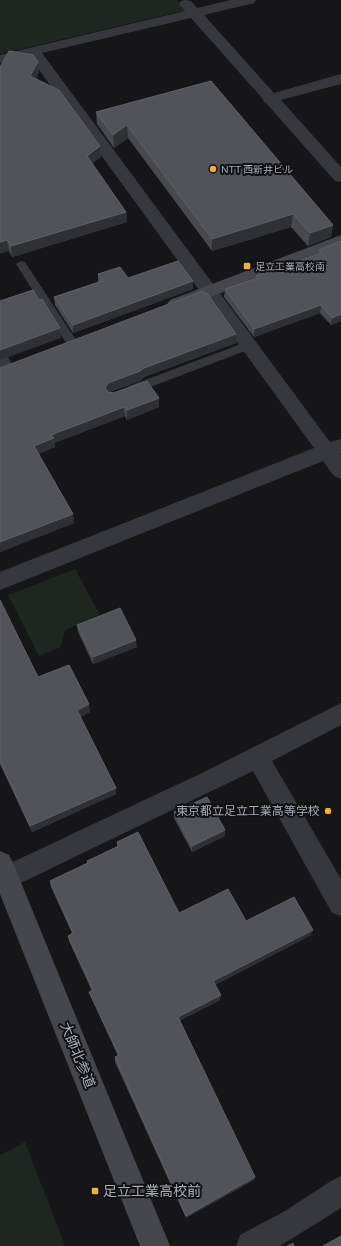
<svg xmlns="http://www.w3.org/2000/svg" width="341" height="1246" font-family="Commissioner,'Noto Sans JP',sans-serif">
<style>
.green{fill:#1e261f}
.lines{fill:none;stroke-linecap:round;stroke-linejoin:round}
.lane{fill:#37383d;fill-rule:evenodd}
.street{fill:#37383d;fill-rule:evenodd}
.secondary{fill:#45474d;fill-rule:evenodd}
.wall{fill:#47494d}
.shaded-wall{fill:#2f3033}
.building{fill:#525359;stroke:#5f6168}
.poi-dot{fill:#f2b134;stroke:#111113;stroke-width:1.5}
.labels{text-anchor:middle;stroke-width:4;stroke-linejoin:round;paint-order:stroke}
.far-poi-label{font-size:10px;fill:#a8adb8;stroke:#111113;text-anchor:start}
.poi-label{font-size:12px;fill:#a8adb8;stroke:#111113;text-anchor:end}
.near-street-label{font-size:14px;fill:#a8adb8;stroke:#111113}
.near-poi-label{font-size:14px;fill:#a8adb8;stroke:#111113;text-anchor:start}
</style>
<rect width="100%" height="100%" fill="#161618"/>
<g class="green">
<polygon points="0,0 177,0 186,10 0,54"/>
<polygon points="75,569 100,615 65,630 61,647 39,656 8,595"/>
<polygon points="25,1142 65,1246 0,1246 0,1155"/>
</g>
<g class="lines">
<g class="lane">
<polygon points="21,261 25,262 76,340 77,343 76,346 68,346 16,264"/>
<polygon points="249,341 253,342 254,345 253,348 137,392 129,392 127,389 129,386"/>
</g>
<g class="street">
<polygon points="185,0 191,1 197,8 231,0 256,0 254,3 204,15 274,93 341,74 341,84 281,100 341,167 341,182 335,181 266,103 264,102 262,98 191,18 42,53 330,442 341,439 341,454 340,454 341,456 341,479 334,476 323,461 0,590 0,572 314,448 29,56 0,63 0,55 185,11 179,4 181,1"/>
<polygon points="0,352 7,354 13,367 11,372 4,374 0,373"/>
<polygon points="341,703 341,725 272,761 341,879 341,916 332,913 253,771 0,893 0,868 206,771"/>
<polygon points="341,1176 341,1208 280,1246 236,1246 240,1235 285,1211 331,1181"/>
</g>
<g class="secondary">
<polygon points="341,235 341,247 182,308 176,310 170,308 167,304 170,300"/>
<polygon points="0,851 9,855 13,863 170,1246 140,1246 0,894"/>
</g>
</g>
<g class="wall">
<polygon points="38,62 39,72 36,79 100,146 101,157 92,163 126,212 127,222 12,257 9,251 0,253 0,67"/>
<polygon points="211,81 333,225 331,237 308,246 291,227 212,251 128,138 114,148 97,124 96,112"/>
<polygon points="341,241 341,321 331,325 320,313 254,337 224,297 225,289 256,278 256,276 318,255 319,250"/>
<polygon points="98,274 128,278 193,281 193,289 73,333 55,305 54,297 98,282"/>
<polygon points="236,343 144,377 140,381 109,392 159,398 159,407 127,420 125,416 54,443 55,447 38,454 73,514 74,523 0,552 0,368"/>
<polygon points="0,600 38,677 89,704 90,712 80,717 116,794 32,832 0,764"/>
<polygon points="77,625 137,647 93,664 78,632"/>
<polygon points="174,812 225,830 225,836 192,852 174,818"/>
<polygon points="117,842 179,913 246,921 311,935 215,985 220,1000 179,1021 255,1177 254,1180 186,1218 115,1062 115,1057 118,1056 91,997 89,992 92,991 69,941 68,936 72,933 51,887 50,881 87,863 87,861 117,847"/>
</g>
<g class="shaded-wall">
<polygon points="38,62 39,72 31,87 30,76"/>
<polygon points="127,125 128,138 114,148 113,135"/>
<polygon points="100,146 101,157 87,167 87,156"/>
<polygon points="126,212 127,222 12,257 11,246"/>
<polygon points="293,214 291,227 212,251 212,239"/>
<polygon points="333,225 331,237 308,246 310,233"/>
<polygon points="7,240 9,251 0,253 0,242"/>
<polygon points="193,281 193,289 73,333 73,325"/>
<polygon points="321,305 320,313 254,337 254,329"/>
<polygon points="341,314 341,321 331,325 332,318"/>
<polygon points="60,328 61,338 0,360 0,350"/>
<polygon points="236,334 236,343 144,377 140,381 108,393 105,388 108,383 144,368"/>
<polygon points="159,398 159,407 127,420 127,410"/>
<polygon points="124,407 125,416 54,443 55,447 35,455 34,446 51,435"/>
<polygon points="73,514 74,523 0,552 0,542"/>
<polygon points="136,640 137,647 93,664 93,657"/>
<polygon points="89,704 90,712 78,718 77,710"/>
<polygon points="116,788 116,794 32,832 30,826"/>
<polygon points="225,830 225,836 192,852 192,846"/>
<polygon points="313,930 311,935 213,986 213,981"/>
<polygon points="221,995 220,1000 177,1022 178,1017"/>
<polygon points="255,1177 254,1180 186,1218 186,1216"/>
</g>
<g class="building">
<polygon points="9,51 33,55 38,62 30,76 59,90 100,146 87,156 126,212 11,246 7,240 0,242 0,67"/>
<polygon points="211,81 333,225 310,233 293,214 212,239 127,125 113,135 96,112"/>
<polygon points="341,241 341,314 332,318 321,305 254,329 225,289 258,278 256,276 322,253 319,250"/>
<polygon points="178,261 193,281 73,325 54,297 102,281 98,274 120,267 128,278"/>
<polygon points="33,290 39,300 42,299 60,328 0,350 0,312 1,312 0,309 0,301"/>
<polygon points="203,291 205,294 207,293 236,334 144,368 140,371 108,383 105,388 108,392 113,393 147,381 159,398 127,410 124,407 51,435 54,438 34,446 73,514 0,542 0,368"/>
<polygon points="0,600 38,677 69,665 89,704 77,710 116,788 30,826 0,761"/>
<polygon points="120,608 136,640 93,657 77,625"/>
<polygon points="207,797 225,830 192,846 174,812"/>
<polygon points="138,832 179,913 228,889 246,921 294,897 313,930 213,981 221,995 178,1017 255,1177 186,1216 115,1057 119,1055 89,992 93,990 68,936 73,933 50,881 88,863 87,861 119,846 117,842"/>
<polygon points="341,1236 341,1246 323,1246"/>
<polygon points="293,1243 294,1246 287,1246"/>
</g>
<g class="poi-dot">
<circle cx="213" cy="169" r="4"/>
<rect x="243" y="262" width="8" height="8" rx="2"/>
<circle cx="328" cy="811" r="4"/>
<rect x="91" y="1187" width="8" height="8" rx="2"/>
</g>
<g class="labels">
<g class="far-poi-label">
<text x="221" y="173">NTT 西新井ビル</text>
<text x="255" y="270">足立工業高校南</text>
</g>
<g class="poi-label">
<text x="320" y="815">東京都立足立工業高等学校</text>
</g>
<g class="near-street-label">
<text transform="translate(78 1055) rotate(68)" y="5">大師北参道</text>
</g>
<g class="near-poi-label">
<text x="103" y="1196">足立工業高校前</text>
</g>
</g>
</svg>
